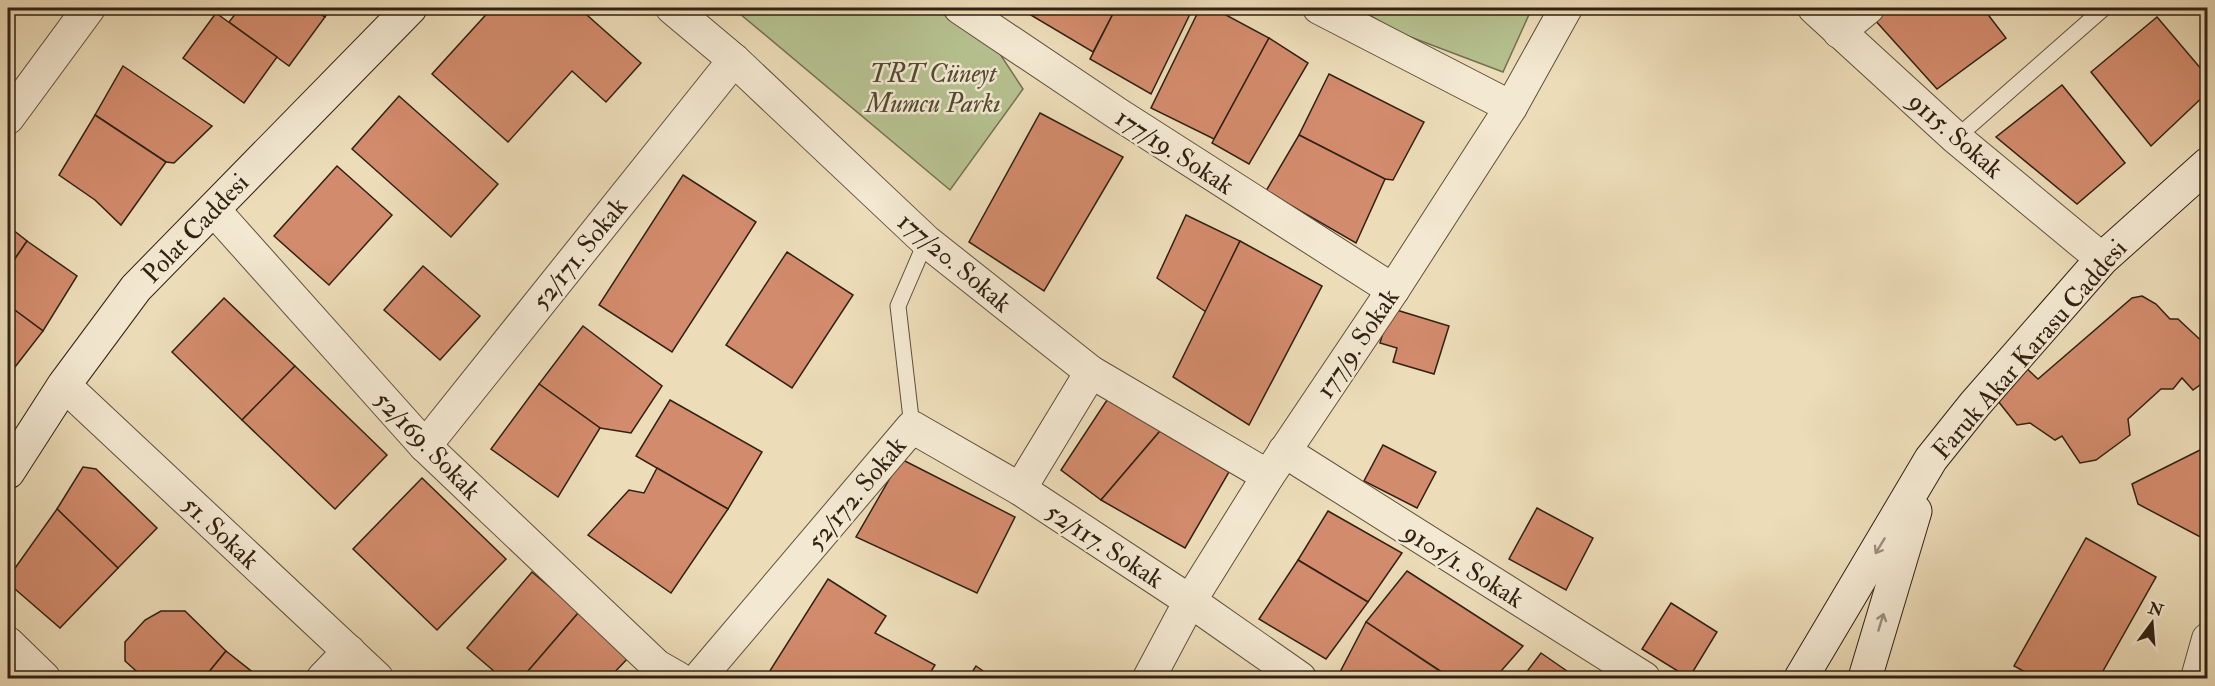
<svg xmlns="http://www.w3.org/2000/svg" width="2215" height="686" font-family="'IM FELL Double Pica',serif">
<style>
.green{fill:#b6c190;stroke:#747152;stroke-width:1.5}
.building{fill:#d28b6c;stroke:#312113;stroke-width:1.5}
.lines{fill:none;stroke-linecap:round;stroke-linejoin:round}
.lane-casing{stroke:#60503c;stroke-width:17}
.street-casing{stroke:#60503c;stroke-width:34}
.secondary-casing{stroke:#312113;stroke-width:35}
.lane{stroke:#f3e8d1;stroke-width:15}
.street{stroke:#f3e8d1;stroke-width:32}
.secondary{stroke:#f3e8d1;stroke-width:33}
.oneway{stroke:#9c8e7c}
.labels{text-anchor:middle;stroke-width:5;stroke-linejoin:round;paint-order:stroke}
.park-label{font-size:26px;font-style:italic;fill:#524932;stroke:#f3e8d1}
.street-label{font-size:26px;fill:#312113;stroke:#f3e8d1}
</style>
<rect width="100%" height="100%" fill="#ecdcb8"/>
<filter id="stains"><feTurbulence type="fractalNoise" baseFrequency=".00333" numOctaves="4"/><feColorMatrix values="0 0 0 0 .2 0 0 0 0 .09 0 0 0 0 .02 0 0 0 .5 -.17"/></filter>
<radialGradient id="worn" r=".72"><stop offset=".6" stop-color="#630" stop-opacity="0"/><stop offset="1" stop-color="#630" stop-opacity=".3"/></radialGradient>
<g class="green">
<polygon points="733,8 934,8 1000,54 1023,89 950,190"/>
<polygon points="1357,8 1532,8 1503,72 1400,33"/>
</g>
<g class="building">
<polygon points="240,8 312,8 325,17 289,66 229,22"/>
<polygon points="312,8 331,8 325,17"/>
<polygon points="492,8 579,8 641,63 606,102 572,71 508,142 432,74"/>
<polygon points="1019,8 1116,8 1093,52"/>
<polygon points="1116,8 1193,8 1151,94 1090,59"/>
<polygon points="1200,8 1213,8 1269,38 1214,139 1151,108"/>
<polygon points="1889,8 1983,8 2006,38 1937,89 1873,18"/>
<polygon points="2195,8 2208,8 2208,23"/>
<polygon points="216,13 277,57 244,103 183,58"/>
<polygon points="2157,17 2208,77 2208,92 2151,146 2091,72"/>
<polygon points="1269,38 1308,63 1249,164 1212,143"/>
<polygon points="123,66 212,126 174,163 166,162 95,115"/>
<polygon points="1329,74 1424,122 1393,180 1385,179 1299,135"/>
<polygon points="2062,85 2125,163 2077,204 1996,137"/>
<polygon points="399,96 498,184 451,237 352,149"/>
<polygon points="1040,113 1123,157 1044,291 969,242"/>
<polygon points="95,115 166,162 121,225 95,200 59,175"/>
<polygon points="1299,135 1385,179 1356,243 1266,191"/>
<polygon points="337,166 392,215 329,285 274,236"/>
<polygon points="683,175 756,222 672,352 599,305"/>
<polygon points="1186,215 1240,241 1206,312 1157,278"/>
<polygon points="8,226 27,241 8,269"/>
<polygon points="27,241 77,276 43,331 8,305 8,269"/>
<polygon points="1240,241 1322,286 1249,425 1173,377"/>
<polygon points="787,252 853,295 792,388 726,345"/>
<polygon points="423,266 480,316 440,360 384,310"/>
<polygon points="2142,296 2156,304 2170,319 2178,319 2208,347 2208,379 2193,390 2182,378 2173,389 2161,389 2128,419 2130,435 2096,460 2080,463 2062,436 2055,440 2030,423 2017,425 1994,396 2024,366 2038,379 2132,298"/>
<polygon points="224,298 295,366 242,420 172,352"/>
<polygon points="8,305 43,331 8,376"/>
<polygon points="1390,308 1449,326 1434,374 1393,362 1397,348 1380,343"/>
<polygon points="583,326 662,386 631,433 600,428 539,384"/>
<polygon points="295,366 387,455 335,509 242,420"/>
<polygon points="539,384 600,428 558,497 491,449"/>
<polygon points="1109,397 1160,431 1101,500 1061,470"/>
<polygon points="670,400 762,452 728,509 636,456"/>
<polygon points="1160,431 1229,472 1185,548 1101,500"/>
<polygon points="1383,445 1436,472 1417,508 1364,481"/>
<polygon points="2208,446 2208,541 2138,504 2132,484"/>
<polygon points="901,459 1015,517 977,593 856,537"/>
<polygon points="83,467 96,469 157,528 118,568 57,509"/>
<polygon points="657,468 728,509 671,593 588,535 629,490 644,493"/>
<polygon points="422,478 506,559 437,630 353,549"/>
<polygon points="1537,508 1593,538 1566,590 1509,559"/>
<polygon points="57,509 118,568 60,628 8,583 8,578"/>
<polygon points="1328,511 1402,553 1368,602 1298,560"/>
<polygon points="2086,538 2156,577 2099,678 2036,678 2014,666"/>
<polygon points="1298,560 1368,602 1326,659 1259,619"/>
<polygon points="1407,571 1523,646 1495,678 1451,678 1366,622"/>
<polygon points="532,572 579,612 522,678 502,678 467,648"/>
<polygon points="828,579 886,616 875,633 935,665 927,678 766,677"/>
<polygon points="1671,603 1717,632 1689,678 1642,649"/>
<polygon points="161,611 185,611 226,651 204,678 144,678 125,661 125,642 145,620"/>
<polygon points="579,612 630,656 609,678 522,678"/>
<polygon points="1366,622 1441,672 1437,678 1342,678 1338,676"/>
<polygon points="226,651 260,678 204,678"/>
<polygon points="1541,653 1577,678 1522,678"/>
<polygon points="976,666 993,678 968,678"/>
</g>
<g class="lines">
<defs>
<g id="lane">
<polyline points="1956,138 2104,8"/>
<polyline points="912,427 898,306 926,241"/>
</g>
<g id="street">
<polyline points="672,8 734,60 926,241 1091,372 1268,476"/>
<polyline points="960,8 1118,114 1393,290"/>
<polyline points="1319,8 1511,107"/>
<polyline points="1814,8 1956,138 2102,259"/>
<polyline points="1839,32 1868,8"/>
<polyline points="8,118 89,8"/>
<polyline points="214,210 425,446 657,666 678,678"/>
<polyline points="64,385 377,678"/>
<polyline points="425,446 734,60"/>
<polyline points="1284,451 1644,678"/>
<polyline points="1020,489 1091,372"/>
<polyline points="8,643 44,678"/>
<polyline points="323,678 349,651"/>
<polyline points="699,678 912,427 1020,489 1190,601 1300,678"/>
<polyline points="1149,678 1190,601 1268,476 1393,290 1511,107 1566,8"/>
<polyline points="2197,678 2208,639"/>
</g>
<g id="secondary">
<polyline points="8,472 64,385 136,288 410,8"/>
<polyline points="1801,678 1931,459 1975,404 2102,259 2208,164"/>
<polyline points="1865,678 1915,511"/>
</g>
</defs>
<use href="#lane" class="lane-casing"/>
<use href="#street" class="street-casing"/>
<use href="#secondary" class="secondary-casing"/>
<use href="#lane" class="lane"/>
<use href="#street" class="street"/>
<use href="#secondary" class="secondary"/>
</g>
<defs><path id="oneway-shaft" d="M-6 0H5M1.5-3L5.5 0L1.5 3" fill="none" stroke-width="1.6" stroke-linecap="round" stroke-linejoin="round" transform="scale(1.5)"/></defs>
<g class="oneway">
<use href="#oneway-shaft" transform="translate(1880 546) rotate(121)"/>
<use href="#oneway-shaft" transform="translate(1881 622) rotate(-73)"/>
</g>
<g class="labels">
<g class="park-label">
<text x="933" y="82">TRT Cüneyt<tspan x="933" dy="30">Mumcu Parkı</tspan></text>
</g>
<g class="street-label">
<text transform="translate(1956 135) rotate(41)" y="9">9115. Sokak</text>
<text transform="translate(1175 151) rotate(33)" y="9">177/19. Sokak</text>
<text transform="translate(195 228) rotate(-46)" y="9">Polat Caddesi</text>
<text transform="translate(579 253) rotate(-51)" y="9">52/171. Sokak</text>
<text transform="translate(955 262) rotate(40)" y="9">177/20. Sokak</text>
<text transform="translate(1357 343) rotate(-56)" y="9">177/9. Sokak</text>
<text transform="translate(2029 349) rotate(-49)" y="9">Faruk Akar Karasu Caddesi</text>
<text transform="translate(428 445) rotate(46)" y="9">52/169. Sokak</text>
<text transform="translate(856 493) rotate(-50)" y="9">52/172. Sokak</text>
<text transform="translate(221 532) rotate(43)" y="9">51. Sokak</text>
<text transform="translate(1105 545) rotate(33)" y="9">52/117. Sokak</text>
<text transform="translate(1464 565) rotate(32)" y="9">9105/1. Sokak</text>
</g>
</g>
<rect width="2215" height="686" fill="none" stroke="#ecdcb8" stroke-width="30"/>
<rect x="9" y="9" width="2197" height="668" fill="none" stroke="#312113" stroke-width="3"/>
<rect x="15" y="15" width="2185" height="656" fill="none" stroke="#312113" stroke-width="1.5"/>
<g transform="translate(2152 623) rotate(16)" stroke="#f3e8d1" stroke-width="4.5" paint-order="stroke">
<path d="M0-4.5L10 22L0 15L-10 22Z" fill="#312113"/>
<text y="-9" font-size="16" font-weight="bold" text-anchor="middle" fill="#312113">N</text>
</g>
<rect width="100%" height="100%" filter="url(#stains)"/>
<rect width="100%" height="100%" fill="url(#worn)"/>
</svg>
